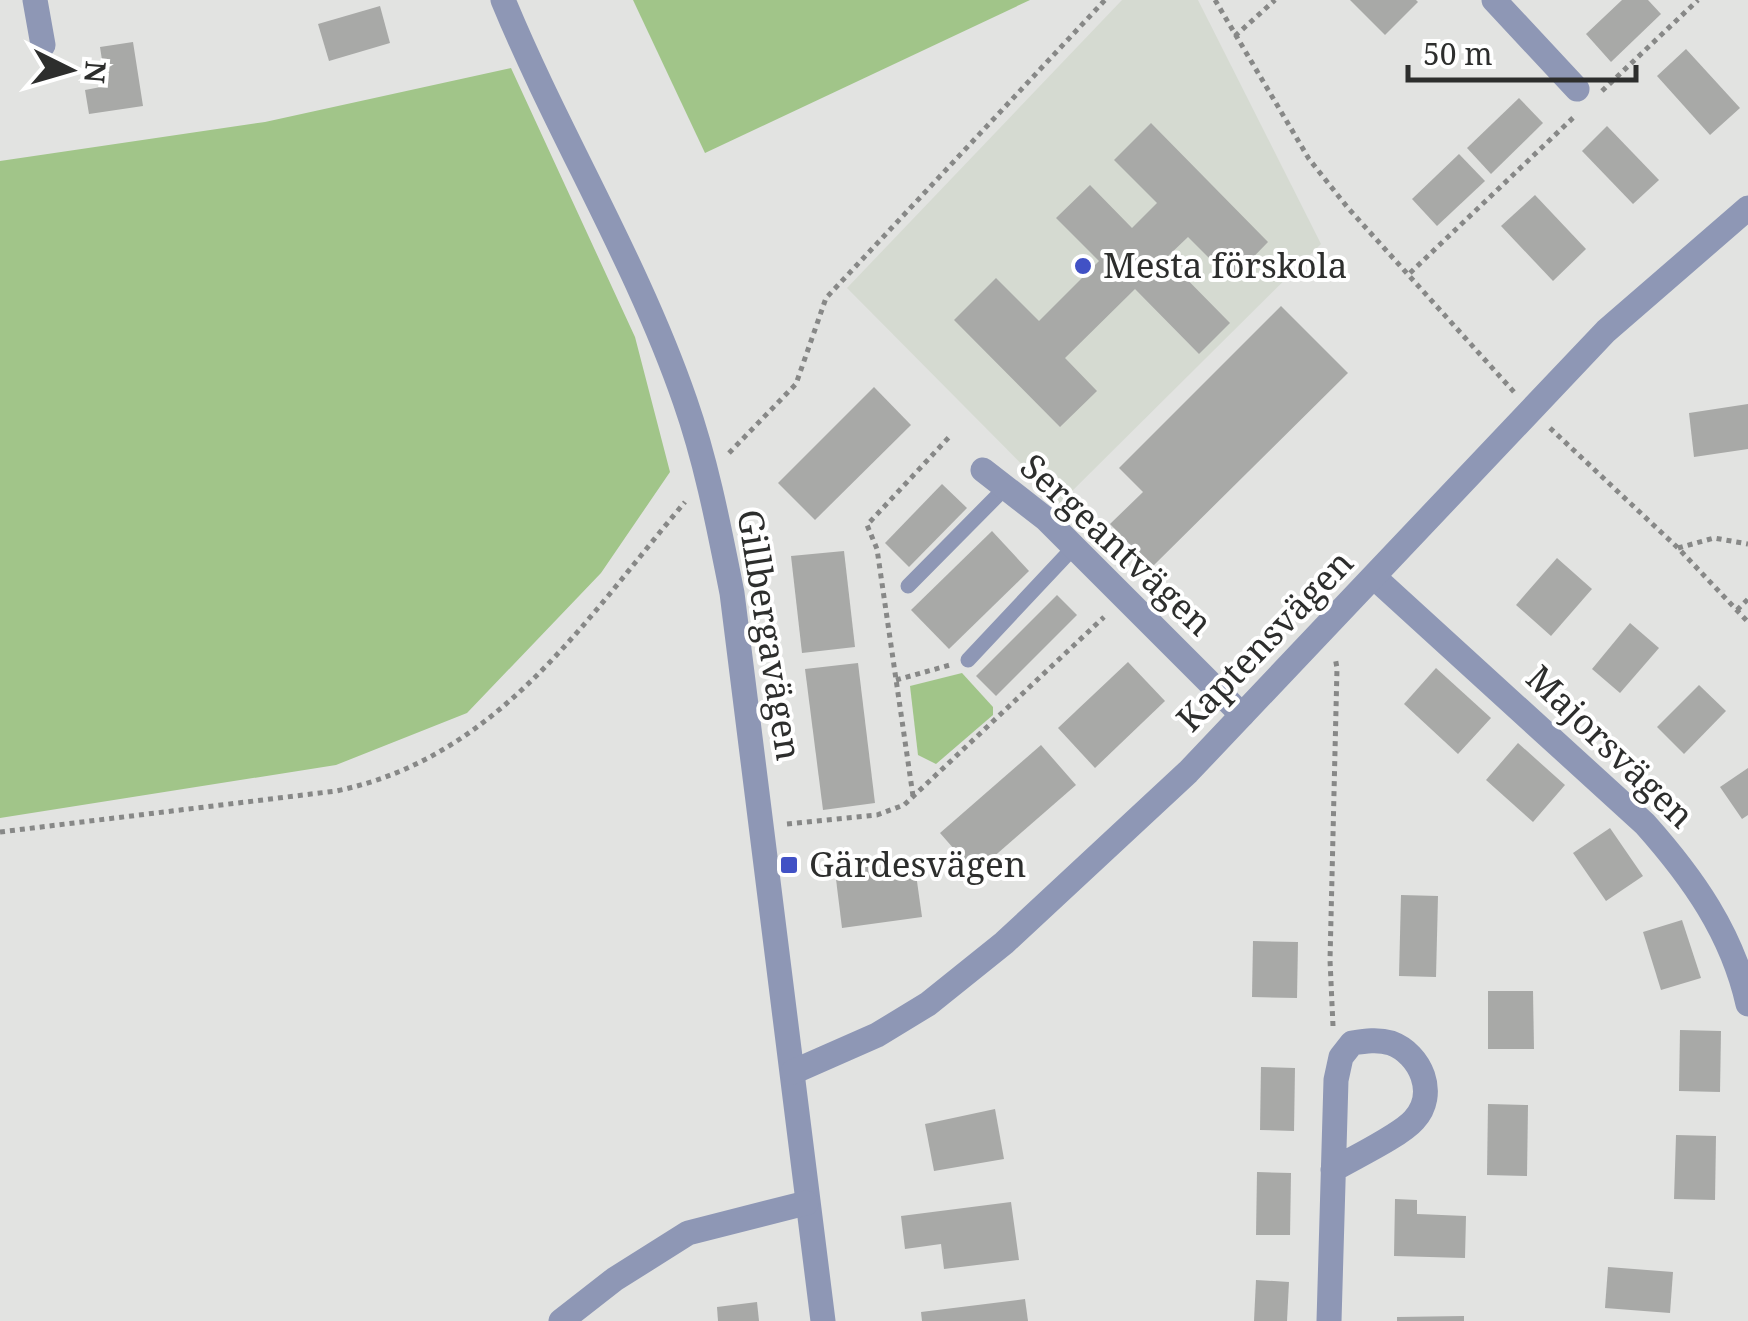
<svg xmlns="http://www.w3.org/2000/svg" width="1748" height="1321" font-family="'Noto Serif',serif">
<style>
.built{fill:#d5dad1}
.green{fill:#a1c589}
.building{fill:#a8a9a7}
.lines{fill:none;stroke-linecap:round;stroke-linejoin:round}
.path{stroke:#878887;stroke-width:5;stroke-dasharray:5 5;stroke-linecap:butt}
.service{stroke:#8e97b5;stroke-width:15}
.minor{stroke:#8e97b5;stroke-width:25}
.poi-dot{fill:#4151c5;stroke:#fff;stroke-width:4}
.labels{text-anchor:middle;stroke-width:8;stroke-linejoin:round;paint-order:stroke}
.poi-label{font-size:35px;fill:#2d2e2d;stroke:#fff;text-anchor:start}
.street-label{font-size:35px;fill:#2d2e2d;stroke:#fff}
</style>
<rect width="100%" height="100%" fill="#e2e3e1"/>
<polygon class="built" points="1122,0 1198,0 1321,244 1060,503 847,288"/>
<g class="green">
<polygon points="633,0 1030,0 705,153"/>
<polygon points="511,68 635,337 670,472 601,573 467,713 336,765 0,818 0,161 265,122"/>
<polygon points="962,673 993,707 993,715 936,764 918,755 910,686"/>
</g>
<g class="building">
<polygon points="1350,0 1416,0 1418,2 1385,35"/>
<polygon points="1622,0 1648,0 1661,14 1611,62 1586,34"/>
<polygon points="380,6 390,43 329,61 318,24"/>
<polygon points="133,42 143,106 89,114 85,90 106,86 100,47"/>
<polygon points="1686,49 1740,108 1710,135 1657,76"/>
<polygon points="1519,98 1543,123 1491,174 1467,148"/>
<polygon points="1151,123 1268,242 1231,280 1188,237 1166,258 1230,323 1199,354 1135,289 1065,358 1097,391 1060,427 954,320 996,278 1039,321 1099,261 1056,218 1090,185 1132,228 1157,203 1114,160"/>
<polygon points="1607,126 1659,180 1633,204 1582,151"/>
<polygon points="1459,154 1485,181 1437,226 1412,199"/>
<polygon points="1535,195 1586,249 1553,281 1501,226"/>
<polygon points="1281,306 1348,373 1152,567 1110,524 1143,492 1119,468"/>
<polygon points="874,387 911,425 815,520 778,483"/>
<polygon points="1748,404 1748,449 1694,457 1689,413"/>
<polygon points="942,484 967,508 909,567 885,543"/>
<polygon points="992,531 1029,571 949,649 911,610"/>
<polygon points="844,551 855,647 802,653 791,556"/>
<polygon points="1557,558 1592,589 1551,636 1516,605"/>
<polygon points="1057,595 1077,615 996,696 976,676"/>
<polygon points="1630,623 1659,648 1620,693 1592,669"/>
<polygon points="1128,662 1165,701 1095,768 1058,728"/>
<polygon points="858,663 875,803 823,810 805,669"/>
<polygon points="1436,668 1491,718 1458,754 1404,704"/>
<polygon points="1699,685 1726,711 1684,754 1657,727"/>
<polygon points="1518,743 1565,785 1533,822 1486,780"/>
<polygon points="1041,745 1076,785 975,873 940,833"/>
<polygon points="1748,768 1748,815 1742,819 1720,787"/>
<polygon points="1610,828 1643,876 1606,901 1573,853"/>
<polygon points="914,860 922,917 842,928 835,871"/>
<polygon points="1401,895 1438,896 1436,977 1399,976"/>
<polygon points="1682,920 1701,978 1661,990 1643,932"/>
<polygon points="1253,941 1298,942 1297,998 1252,997"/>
<polygon points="1488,991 1533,991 1534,1049 1488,1049"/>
<polygon points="1680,1030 1721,1031 1720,1092 1679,1091"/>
<polygon points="1261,1067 1295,1068 1294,1131 1260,1130"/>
<polygon points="1488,1104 1528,1105 1527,1176 1487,1175"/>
<polygon points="995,1109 1004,1159 934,1171 925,1124"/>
<polygon points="1676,1135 1716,1136 1715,1200 1674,1199"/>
<polygon points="1257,1172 1291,1173 1290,1235 1256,1235"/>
<polygon points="1395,1199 1417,1200 1417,1214 1466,1216 1465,1258 1394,1256"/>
<polygon points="1011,1202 1019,1260 944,1269 941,1244 905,1249 901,1216"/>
<polygon points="1608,1267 1673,1272 1670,1313 1605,1308"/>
<polygon points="1256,1280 1289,1282 1287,1321 1254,1321"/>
<polygon points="1025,1299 1028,1321 922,1321 921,1312"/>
<polygon points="757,1302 759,1321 718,1321 717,1307"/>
<polygon points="1464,1316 1464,1321 1397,1321 1397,1317"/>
</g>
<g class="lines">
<g class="path">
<polyline points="1215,0 1309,159 1348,208 1514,392"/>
<polyline points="1235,36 1275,0"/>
<polyline points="1602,91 1698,0"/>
<polyline points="1410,273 1576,115"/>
<polyline points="1550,428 1678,548 1748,622"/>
<polyline points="729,453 796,384 826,298 1105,0"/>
<polyline points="1678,548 1714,538 1748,544"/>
<polyline points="1737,610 1748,599"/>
<polyline points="896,680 950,665"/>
<polyline points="913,796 877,549 867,525 951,435"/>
<polyline points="787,824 877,815 904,805 1104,617"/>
<path d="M0,832l336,-41c162,-33 249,-171 349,-289"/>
<polyline points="1333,1026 1330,960 1337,668 1335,657"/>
</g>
<g class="service">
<polyline points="908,586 1006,487"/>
<polyline points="968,660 1074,547"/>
</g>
<g class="minor">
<polyline points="35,0 43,45"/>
<path d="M503,0c56,136 134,262 182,401 22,63 34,127 47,192l91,728"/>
<polyline points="1494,0 1577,89"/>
<polyline points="983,470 1046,519 1242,715"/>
<path d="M1374,577l271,247c48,54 87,109 103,180"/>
<polyline points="793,1072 877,1035 928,1004 1004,943 1188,772 1606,331 1748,208"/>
<polyline points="561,1321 615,1279 688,1233 806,1203"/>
<path d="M1329,1321l7,-241 5,-23 11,-14c13,-2 26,-4 39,0 30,11 47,51 23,77 -14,16 -61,38 -81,50"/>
</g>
</g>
<g class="poi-dot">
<circle cx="1083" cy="266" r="10"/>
<rect x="779" y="855" width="20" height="20" rx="5"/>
</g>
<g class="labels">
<g class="poi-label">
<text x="1103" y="278">Mesta förskola</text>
<text x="809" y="877">Gärdesvägen</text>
</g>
<g class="street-label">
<text transform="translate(1116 545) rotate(43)" y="12">Sergeantvägen</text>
<text transform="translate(769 635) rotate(81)" y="12">Gillbergavägen</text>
<text transform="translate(1265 641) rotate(-46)" y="12">Kaptensvägen</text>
<text transform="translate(1610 747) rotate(44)" y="12">Majorsvägen</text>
</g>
</g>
<g transform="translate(70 70) rotate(95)" stroke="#ffffff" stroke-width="8" paint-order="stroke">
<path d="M0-8L18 38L0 25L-18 38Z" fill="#2d2e2d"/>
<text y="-15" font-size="28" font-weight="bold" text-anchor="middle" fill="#2d2e2d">N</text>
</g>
<path d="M1408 65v15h228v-15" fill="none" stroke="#2d2e2d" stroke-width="5"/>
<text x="1423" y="65" font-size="30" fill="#2d2e2d" stroke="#ffffff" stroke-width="8" paint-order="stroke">50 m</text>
</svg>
